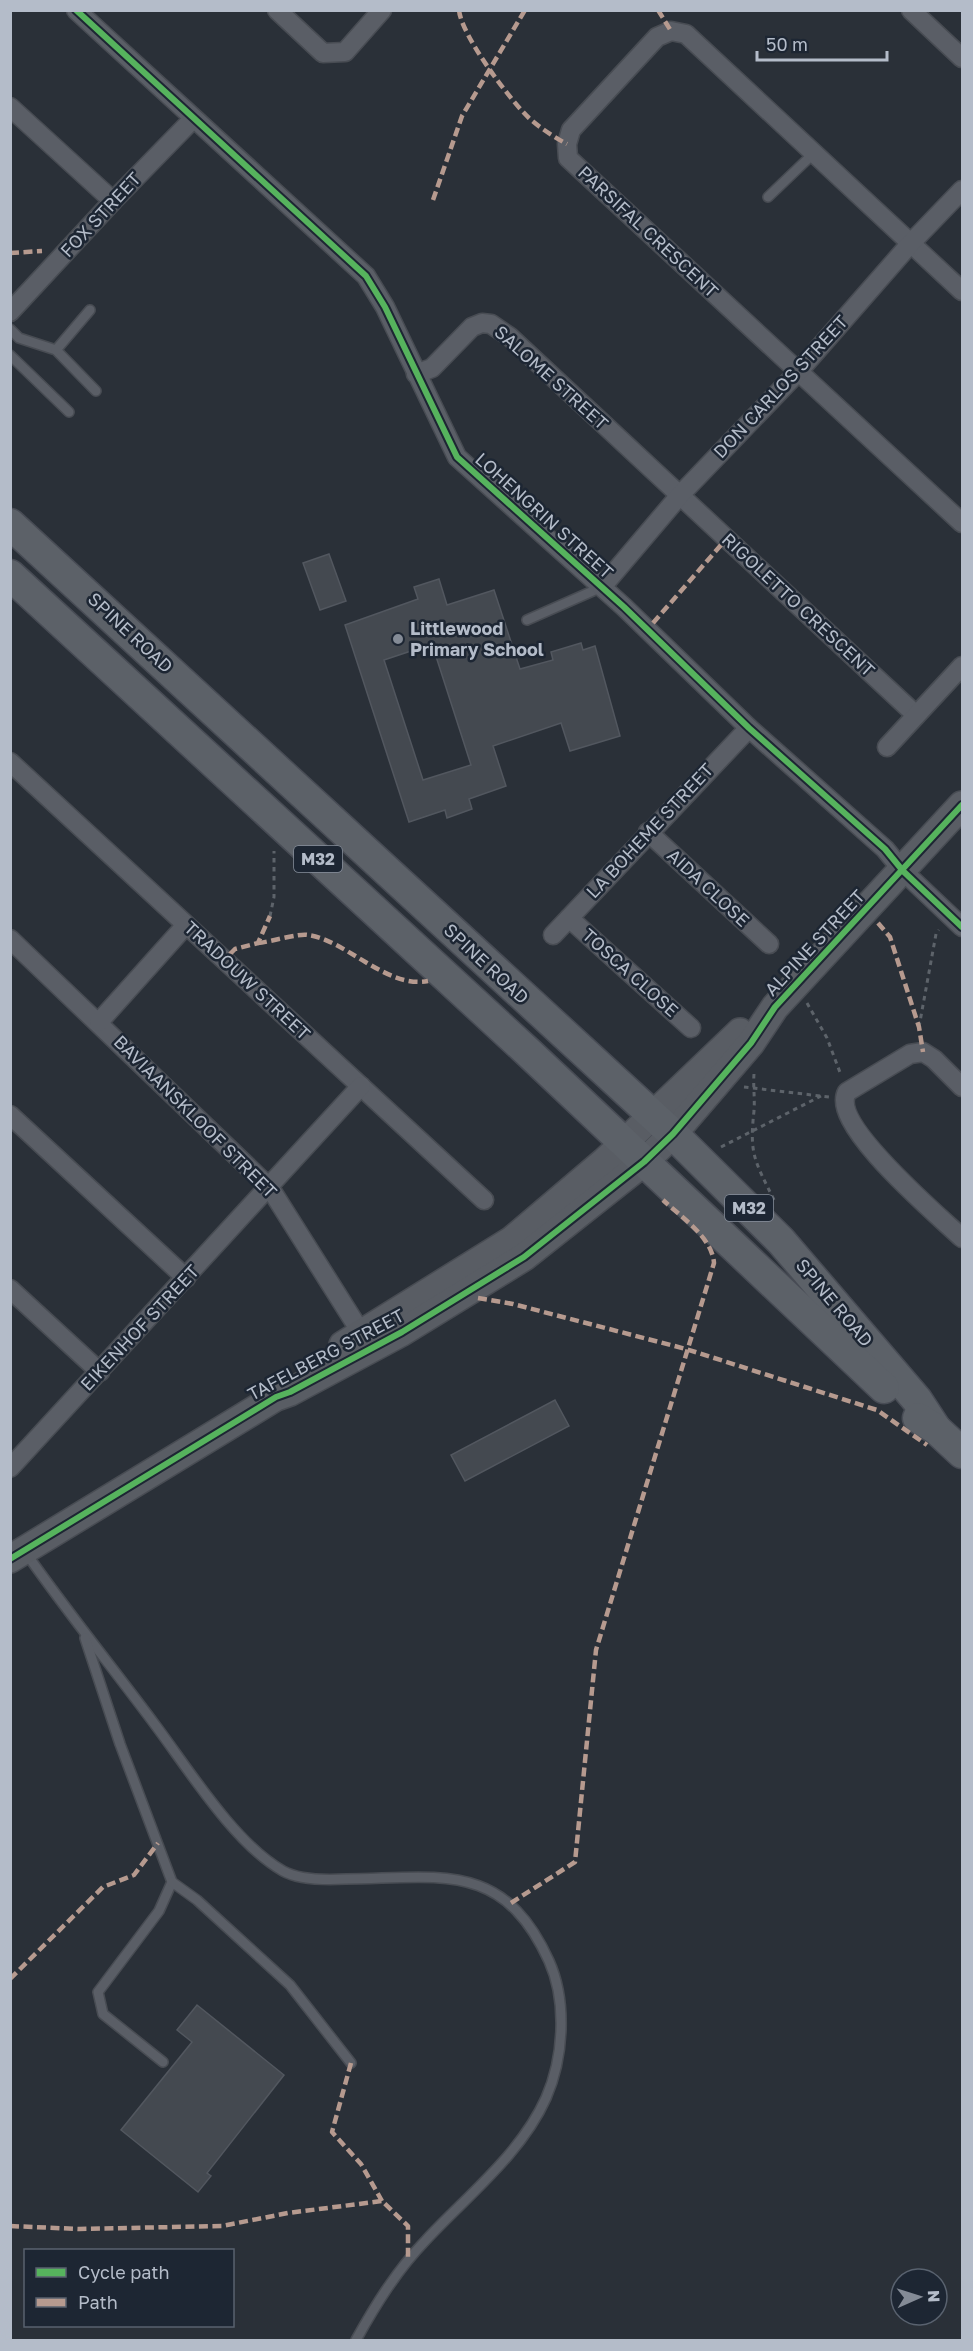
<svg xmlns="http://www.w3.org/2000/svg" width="973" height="2351" font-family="'Golos Text',sans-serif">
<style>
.building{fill:#444950;stroke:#52575f;stroke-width:1.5;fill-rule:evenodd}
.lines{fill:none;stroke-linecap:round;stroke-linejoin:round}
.lane-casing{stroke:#484c53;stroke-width:12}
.street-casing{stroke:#484c53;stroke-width:21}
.secondary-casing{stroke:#484c53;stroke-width:30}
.primary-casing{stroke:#484c55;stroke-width:33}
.path{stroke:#5d636a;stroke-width:3;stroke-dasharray:4.5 4.5;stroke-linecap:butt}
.lane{stroke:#5a5e66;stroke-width:9}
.street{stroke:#5a5e66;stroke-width:18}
.secondary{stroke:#595d64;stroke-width:27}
.primary{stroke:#5c6168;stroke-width:30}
.quiet{stroke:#b69a8f;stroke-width:4.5;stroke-dasharray:9 4.5;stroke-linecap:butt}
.cycleway-casing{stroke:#1d2633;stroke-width:10}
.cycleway{stroke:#56b35d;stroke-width:6}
.poi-dot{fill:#848b96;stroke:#1d2633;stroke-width:2}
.labels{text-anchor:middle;stroke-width:5;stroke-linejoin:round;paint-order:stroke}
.shield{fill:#1d2633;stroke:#878f9c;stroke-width:1.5}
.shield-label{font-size:16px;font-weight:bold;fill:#b4bcc9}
.street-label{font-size:18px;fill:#b4bcc9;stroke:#1d2633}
.poi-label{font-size:18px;font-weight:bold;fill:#b4bcc9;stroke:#1d2633;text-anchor:start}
</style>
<rect width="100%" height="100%" fill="#2a3038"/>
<g class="building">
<polygon points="329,554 346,601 320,610 303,563"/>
<path d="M439,579l8,26 47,-15 26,79 33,-9 -2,-8 30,-9 2,7 12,-4 25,90 -50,15 -9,-28 -68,23 13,40 -37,13 3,10 -25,9 -2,-8 -36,12 -64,-197 73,-26 -4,-12zM432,644l39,121 -48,15 -39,-120z"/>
<polygon points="555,1400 569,1426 465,1481 451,1455"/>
<polygon points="197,2005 284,2075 207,2173 211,2176 198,2192 121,2130 192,2042 177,2030"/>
</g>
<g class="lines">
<defs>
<g id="lane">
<polyline points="768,197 814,153"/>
<polyline points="10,329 19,338 56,350 96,391"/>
<polyline points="56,350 90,310"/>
<polyline points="10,355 69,412"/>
<polyline points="527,620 602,587"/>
<path d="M26,1553c42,60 87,115 130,173 33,44 79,118 127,145 16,9 45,9 63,8 94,-1 157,-19 203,82 18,40 15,96 -3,137 -25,56 -79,98 -120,142 -29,30 -50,64 -70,100"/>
<polyline points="85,1638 120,1744 172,1882 159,1911 98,1992 103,2014 163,2062"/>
<polyline points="172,1882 197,1900 290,1985 351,2063"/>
</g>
<g id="street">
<polyline points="76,10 366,276 385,307 457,457 624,607 749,728 885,849 903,871 962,927"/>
<polyline points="277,10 323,53 345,52 382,10"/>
<polyline points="911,10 962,58"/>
<polyline points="10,107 113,201"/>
<polyline points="962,291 686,34 671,31 657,37 571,130 567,144 568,158 962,523"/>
<polyline points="10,312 113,201 193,119"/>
<polyline points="416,374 432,368 472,327 482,323 491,324 510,337 916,715"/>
<polyline points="602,587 680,495 798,372 910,244 962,190"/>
<polyline points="887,747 962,666"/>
<polyline points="10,762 484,1200"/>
<polyline points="648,832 769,944"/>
<polyline points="569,918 691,1028"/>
<polyline points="553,935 749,728"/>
<polyline points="10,939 270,1188 367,1342"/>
<polyline points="99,1022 186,925"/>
<path d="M962,1087l-28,-28 -11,-7 -13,2 -63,38c-18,32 91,123 115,146"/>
<polyline points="10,1115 186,1278"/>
<polyline points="10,1289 100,1372"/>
<polyline points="10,1468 361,1086"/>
</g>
<g id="secondary">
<polyline points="343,1345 512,1240 605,1161 740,1032"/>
<polyline points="10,1559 276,1397 290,1392 402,1332 524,1257 644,1162 673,1134 751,1043 775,1007 962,805"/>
</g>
<g id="primary">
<polyline points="10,524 673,1134 781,1241 917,1400 936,1429"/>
<polyline points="10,575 529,1053 884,1388"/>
<polyline points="918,1418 936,1429 962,1453"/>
</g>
</defs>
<use href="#lane" class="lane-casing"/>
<use href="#street" class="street-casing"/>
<use href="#secondary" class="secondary-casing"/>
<use href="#primary" class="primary-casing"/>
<g class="path">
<polyline points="270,916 274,897 274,851"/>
<polyline points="807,1003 827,1038 841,1075"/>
<polyline points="919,1027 936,934 939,930"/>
<path d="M754,1074c-1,12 1,24 0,37 -5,44 1,50 20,89"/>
<polyline points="744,1087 829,1097"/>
<polyline points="721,1147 821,1096"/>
</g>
<use href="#lane" class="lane"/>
<use href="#street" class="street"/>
<use href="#secondary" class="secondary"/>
<use href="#primary" class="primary"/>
<g class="quiet">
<path d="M459,10c2,25 51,90 70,108 11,10 25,19 38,26"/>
<polyline points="658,10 671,31"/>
<polyline points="433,200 462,116 525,10"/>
<polyline points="10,253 42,251"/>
<polyline points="653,623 721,545"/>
<polyline points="878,923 890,937 919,1027 923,1052"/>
<path d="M258,943c12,-1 41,-10 50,-8 38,5 79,54 120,46"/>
<polyline points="230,954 235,949 258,943 270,916"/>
<polyline points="478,1298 513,1304 686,1349 877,1410 927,1445"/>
<path d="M511,1903l64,-41 21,-212 118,-387c-2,-26 -33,-46 -51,-63"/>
<polyline points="10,1979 103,1887 134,1875 158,1843"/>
<polyline points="351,2063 332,2132 361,2164 382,2201"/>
<polyline points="10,2226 79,2229 222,2226 288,2213 382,2201 408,2226 408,2260"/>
</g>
<defs>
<g id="cycleway">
<polyline points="76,10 366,276 385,307 457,457 624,607 749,728 885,849 903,871 962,927"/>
<polyline points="10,1559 276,1397 290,1392 402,1332 524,1257 644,1162 673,1134 751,1043 775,1007 962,805"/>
</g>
</defs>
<use href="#cycleway" class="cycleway-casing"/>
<use href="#cycleway" class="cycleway"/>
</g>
<circle class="poi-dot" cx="398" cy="639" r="6"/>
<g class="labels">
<g class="shield">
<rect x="294" y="846" width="48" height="26" rx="4.5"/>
<rect x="725" y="1195" width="48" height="26" rx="4.5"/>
</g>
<g class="shield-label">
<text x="318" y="865">M32</text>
<text x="749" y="1214">M32</text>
</g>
<g class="street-label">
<text transform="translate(101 215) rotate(-47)" y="6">FOX STREET</text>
<text transform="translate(648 232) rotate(43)" y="6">PARSIFAL CRESCENT</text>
<text transform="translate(551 378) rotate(42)" y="6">SALOME STREET</text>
<text transform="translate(781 387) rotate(-47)" y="6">DON CARLOS STREET</text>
<text transform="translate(544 516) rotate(42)" y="6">LOHENGRIN STREET</text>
<text transform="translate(798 605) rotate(43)" y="6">RIGOLETTO CRESCENT</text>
<text transform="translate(130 633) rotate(43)" y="6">SPINE ROAD</text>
<text transform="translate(650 831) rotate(-47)" y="6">LA BOHEME STREET</text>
<text transform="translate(708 888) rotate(43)" y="6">AIDA CLOSE</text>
<text transform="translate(815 943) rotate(-47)" y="6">ALPINE STREET</text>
<text transform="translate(486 964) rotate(43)" y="6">SPINE ROAD</text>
<text transform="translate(630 973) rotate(42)" y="6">TOSCA CLOSE</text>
<text transform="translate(247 981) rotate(43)" y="6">TRADOUW STREET</text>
<text transform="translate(195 1117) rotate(45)" y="6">BAVIAANSKLOOF STREET</text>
<text transform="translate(834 1303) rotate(50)" y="6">SPINE ROAD</text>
<text transform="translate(140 1328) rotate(-47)" y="6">EIKENHOF STREET</text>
<text transform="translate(326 1355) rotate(-28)" y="6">TAFELBERG STREET</text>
</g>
<g class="poi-label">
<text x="410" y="635">Littlewood<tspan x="410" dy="21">Primary School</tspan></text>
</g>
</g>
<rect width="973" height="2351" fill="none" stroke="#b4bcc9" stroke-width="24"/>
<rect x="24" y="2249" width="210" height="78" fill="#1d2633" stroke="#59626f" stroke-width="1.5"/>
<rect x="36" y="2268" width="30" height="9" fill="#56b35d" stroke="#59626f" stroke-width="1.5"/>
<text x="78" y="2279" font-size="18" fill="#b4bcc9">Cycle path</text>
<rect x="36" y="2298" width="30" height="9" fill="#b69a8f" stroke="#59626f" stroke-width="1.5"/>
<text x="78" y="2309" font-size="18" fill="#b4bcc9">Path</text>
<g transform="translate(919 2297) rotate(87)"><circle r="28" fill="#1d2633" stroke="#59626f" stroke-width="1.5"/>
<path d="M0-4.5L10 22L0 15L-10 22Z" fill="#848b96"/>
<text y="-9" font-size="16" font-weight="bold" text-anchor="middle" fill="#b4bcc9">N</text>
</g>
<path d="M757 51v9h130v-9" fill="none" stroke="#b4bcc9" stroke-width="3"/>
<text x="766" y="51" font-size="18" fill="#b4bcc9" stroke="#1d2633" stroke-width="4.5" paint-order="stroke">50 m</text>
</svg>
